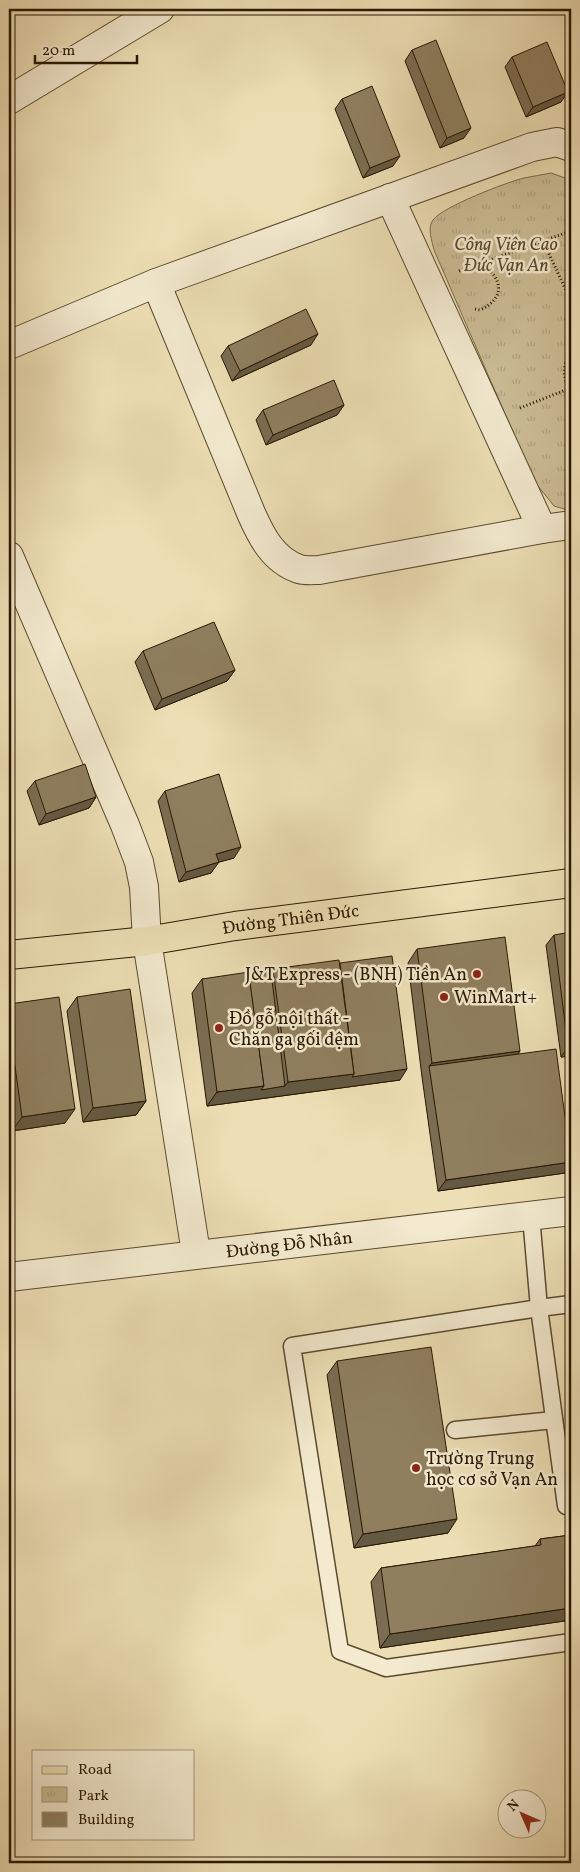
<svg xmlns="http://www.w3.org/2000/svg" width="580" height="1872" font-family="Vollkorn,serif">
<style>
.park{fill:url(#park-tufts);stroke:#7a6a4c}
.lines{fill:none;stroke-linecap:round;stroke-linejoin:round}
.lane-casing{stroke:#5a4a2e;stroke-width:19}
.street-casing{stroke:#5a4a2e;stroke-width:30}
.primary-casing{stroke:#291801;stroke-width:30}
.path{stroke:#291801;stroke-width:3;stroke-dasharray:1 2.5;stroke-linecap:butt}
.lane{stroke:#f3eacf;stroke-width:16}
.street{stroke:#f3eacf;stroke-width:28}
.primary{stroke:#eddfb5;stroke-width:28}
.wall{fill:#7b6d52;stroke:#291801}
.shaded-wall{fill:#645942;stroke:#291801}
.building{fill:#8f7f5f;stroke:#291801}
.poi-dot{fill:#8f2418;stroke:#f3eacf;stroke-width:2}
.labels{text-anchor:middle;stroke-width:5;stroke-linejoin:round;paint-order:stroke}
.park-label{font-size:18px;font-style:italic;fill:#5a4a2e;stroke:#f3eacf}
.street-label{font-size:18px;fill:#291801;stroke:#f3eacf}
.poi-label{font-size:18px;fill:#291801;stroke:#f3eacf;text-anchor:start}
</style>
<defs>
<pattern id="park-tufts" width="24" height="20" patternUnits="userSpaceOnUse" patternTransform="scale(1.25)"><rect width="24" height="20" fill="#ccbd96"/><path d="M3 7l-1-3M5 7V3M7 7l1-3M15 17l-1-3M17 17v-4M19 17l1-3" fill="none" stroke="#afa280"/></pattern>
</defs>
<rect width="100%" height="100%" fill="#eddfb5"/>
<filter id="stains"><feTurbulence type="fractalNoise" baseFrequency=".004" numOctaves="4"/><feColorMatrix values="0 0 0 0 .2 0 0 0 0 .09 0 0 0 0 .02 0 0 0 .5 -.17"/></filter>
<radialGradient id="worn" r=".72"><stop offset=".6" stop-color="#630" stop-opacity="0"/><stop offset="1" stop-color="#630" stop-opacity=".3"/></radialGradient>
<path class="park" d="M551,173l20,7v331l-17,-5 -20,-25 -100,-231c-2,-9 -7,-22 -1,-30 9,-13 74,-38 91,-42 9,-2 18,-3 27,-5z"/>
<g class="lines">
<defs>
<g id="lane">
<polyline points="531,1216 539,1308 292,1346 340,1651 386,1668 571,1642"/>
<polyline points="455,1430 554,1420"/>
<polyline points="566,1506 539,1308 571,1304"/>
</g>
<g id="street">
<polyline points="9,100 160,9"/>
<polyline points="390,198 542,529"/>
<path d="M156,283l95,230c10,23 22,47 48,56 6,2 14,1 20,1l223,-41 29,-4"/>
<polyline points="9,345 156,283 532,147 557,142 571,147"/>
<polyline points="9,556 125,825 139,862 144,887 147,941 196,1253"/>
<path id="s1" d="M9,1277l562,-66"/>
</g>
<g id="primary">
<path id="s2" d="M9,955l138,-14 88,-15 336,-43"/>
</g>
</defs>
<use href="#lane" class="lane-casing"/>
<use href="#street" class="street-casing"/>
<use href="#primary" class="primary-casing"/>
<g class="path">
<polyline points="543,241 571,301"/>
<polyline points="459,271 571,231"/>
<path d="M475,309l5,1c26,-12 23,-32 1,-47"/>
<path d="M571,350c-9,15 -8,29 0,45"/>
<polyline points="520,408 568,389"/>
</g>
<use href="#lane" class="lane"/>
<use href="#street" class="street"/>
<use href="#primary" class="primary"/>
</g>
<g class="wall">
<polygon points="412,50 464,138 440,148 405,61"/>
<polygon points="512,57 561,102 526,117 505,67"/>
<polygon points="342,99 393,166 363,178 335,109"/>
<polygon points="311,345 232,381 221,356 228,346"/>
<polygon points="344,405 337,415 266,445 256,420 263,410"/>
<polygon points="143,651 235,670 227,681 155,710 135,662"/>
<polygon points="35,781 96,797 89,808 39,825 27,791"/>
<polygon points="165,791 234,858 218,862 211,873 179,882 158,801"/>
<polygon points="554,935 571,1056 561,1057 546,945"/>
<polygon points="417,949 520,1051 518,1054 571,1158 571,1163 565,1173 438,1191 422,1077 408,963"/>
<polygon points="340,963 400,1080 207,1106 192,993 202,979 249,975 271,972 273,969"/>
<polygon points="77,997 146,1101 136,1115 83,1122 67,1011"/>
<polygon points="9,1004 65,1123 12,1131 9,1105"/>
<polygon points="337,1361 448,1533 354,1548 327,1375"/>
<polygon points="571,1535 571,1620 380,1648 371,1582 381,1568 535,1546 540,1539"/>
</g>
<g class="shaded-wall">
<polygon points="568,92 561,102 526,117 533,107"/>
<polygon points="471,128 464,138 440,148 447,138"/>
<polygon points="400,156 393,166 363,178 370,168"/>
<polygon points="318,334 311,345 232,381 240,371"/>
<polygon points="344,405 337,415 266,445 273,435"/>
<polygon points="235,670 227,681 155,710 162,699"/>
<polygon points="96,797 89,808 39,825 46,814"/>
<polygon points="241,847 234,858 209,865 216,854"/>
<polygon points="219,862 211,873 179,882 186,872"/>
<polygon points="571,1046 571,1056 561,1057 568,1047"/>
<polygon points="520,1051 510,1065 429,1066 432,1063"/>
<polygon points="407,1069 400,1080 207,1106 217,1092 264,1086 285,1086 288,1082 354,1074"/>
<polygon points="146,1101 136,1115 83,1122 93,1108"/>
<polygon points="75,1109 65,1123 12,1131 22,1117"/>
<polygon points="571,1162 565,1173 438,1191 446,1180"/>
<polygon points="457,1519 448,1533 354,1548 363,1534"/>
<polygon points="571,1608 571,1620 380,1648 390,1634"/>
</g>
<g class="building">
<polygon points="436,40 471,128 447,138 412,50"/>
<polygon points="547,42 568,92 533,107 512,57"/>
<polygon points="372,86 400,156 370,168 342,99"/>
<polygon points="306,309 318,334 240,371 228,346"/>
<polygon points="334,380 344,405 273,435 263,410"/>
<polygon points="214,622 235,670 162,699 143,651"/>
<polygon points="85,764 96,797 46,814 35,781"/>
<polygon points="219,774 241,847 216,854 219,862 186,872 165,791"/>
<polygon points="571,932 571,1046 568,1047 554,935"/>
<polygon points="505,937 520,1051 432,1063 417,949"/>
<polygon points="392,956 407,1069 352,1077 354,1074 340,963"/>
<polygon points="339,960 354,1074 288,1082 273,969"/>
<polygon points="249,972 264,1086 217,1092 202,979"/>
<polygon points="271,972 285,1086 261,1090 264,1086 249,975"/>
<polygon points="130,989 146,1101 93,1108 77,997"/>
<polygon points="59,997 75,1109 22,1117 9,1023 9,1004"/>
<polygon points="556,1049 571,1162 446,1180 429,1066"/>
<polygon points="431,1347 457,1519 363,1534 337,1361"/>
<polygon points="571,1535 571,1608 390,1634 381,1568 541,1545 540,1539"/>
</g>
<g class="poi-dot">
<circle cx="477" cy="974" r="5"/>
<circle cx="444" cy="997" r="5"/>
<circle cx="219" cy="1028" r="5"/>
<circle cx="416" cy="1468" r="5"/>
</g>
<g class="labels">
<g class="park-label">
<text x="506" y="250">Công Viên Cao<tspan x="506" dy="21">Đức Vạn An</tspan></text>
</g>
<g class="street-label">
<text dy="6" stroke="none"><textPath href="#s2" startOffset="284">Đường Thiên Đức</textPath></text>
<text dy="6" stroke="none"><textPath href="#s1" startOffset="282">Đường Đỗ Nhân</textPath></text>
</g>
<g class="poi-label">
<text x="467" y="980" text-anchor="end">J&amp;T Express - (BNH) Tiền An</text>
<text x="454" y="1003">WinMart+</text>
<text x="229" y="1024">Đồ gỗ nội thất -<tspan x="229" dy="21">Chăn ga gối đệm</tspan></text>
<text x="426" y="1464">Trường Trung<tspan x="426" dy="21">học cơ sở Vạn An</tspan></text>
</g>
</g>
<rect width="580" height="1872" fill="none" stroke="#eddfb5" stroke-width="30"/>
<rect x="10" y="10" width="560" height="1852" fill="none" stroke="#291801" stroke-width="2.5"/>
<rect x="15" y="15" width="550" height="1842" fill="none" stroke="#291801"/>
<rect x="32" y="1750" width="162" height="90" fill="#f3eacf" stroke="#a2967d"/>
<rect x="42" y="1766" width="25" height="8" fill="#eddfb5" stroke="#a2967d"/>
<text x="78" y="1774" font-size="15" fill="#291801">Road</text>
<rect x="42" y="1787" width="25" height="15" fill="url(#park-tufts)" stroke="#a2967d"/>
<text x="78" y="1800" font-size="15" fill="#291801">Park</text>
<rect x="42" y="1812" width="25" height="15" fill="#8f7f5f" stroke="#a2967d"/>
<text x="78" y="1824" font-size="15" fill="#291801">Building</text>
<g transform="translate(522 1814) rotate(315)"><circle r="24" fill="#f3eacf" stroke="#a2967d"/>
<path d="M0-4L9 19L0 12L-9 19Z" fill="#8f2418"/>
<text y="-8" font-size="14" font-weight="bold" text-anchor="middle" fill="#291801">N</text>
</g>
<path d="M35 55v8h102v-8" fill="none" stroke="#291801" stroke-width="2.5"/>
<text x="42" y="55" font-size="15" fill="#291801" stroke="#f3eacf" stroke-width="4" paint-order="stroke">20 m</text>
<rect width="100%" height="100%" filter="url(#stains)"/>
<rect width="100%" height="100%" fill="url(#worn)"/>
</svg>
